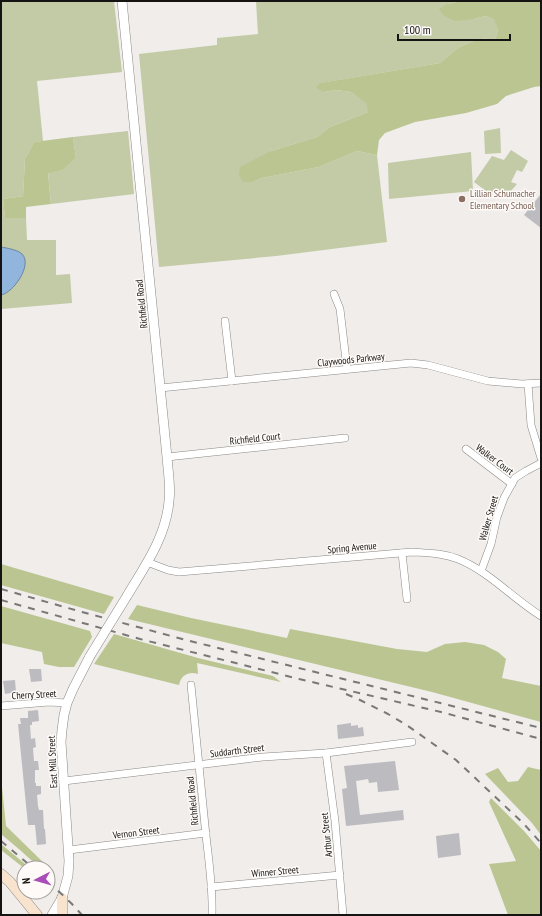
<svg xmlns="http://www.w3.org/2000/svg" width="542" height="916" font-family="'PT Sans Narrow',sans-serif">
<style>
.green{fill:#c2caa6}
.forest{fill:#bbc592}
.water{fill:#92b5dd;stroke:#6c85a0}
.building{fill:#bcbbbf}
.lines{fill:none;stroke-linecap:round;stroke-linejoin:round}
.minor-casing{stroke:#8b8885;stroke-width:8}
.tertiary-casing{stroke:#8b8885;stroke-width:10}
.secondary-casing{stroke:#8b8885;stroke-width:11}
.minor{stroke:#fff;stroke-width:7}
.tertiary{stroke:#fff;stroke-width:9}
.secondary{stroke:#f8e4ce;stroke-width:10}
.rail{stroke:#7a7876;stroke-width:2;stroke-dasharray:7 7;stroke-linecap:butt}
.tertiary-bridge-casing{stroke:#8b8885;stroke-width:10;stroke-linecap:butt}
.tertiary-bridge{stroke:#fff;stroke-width:9}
.education-dot{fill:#8d6e63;stroke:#fdfaf7;stroke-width:1.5}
.labels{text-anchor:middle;stroke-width:3;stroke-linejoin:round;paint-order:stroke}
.education-label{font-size:10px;fill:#785e54;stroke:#fdfaf7;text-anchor:start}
.street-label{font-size:10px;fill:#151413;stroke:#fdfaf7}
</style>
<rect width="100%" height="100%" fill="#f0edea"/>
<g class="green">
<polygon points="1,1 114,1 122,72 37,81 43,141 34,142 25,159 23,196 3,199 5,218 26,218 27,240 56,240 56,275 70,274 72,303 1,309"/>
<polygon points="256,1 461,1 447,4 474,19 485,16 495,19 498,30 495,40 481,38 459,47 440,63 321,83 324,92 336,90 351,92 368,104 368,112 330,127 317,137 271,151 253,182 262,178 319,167 357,151 377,155 387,242 276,256 159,267 139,54 217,45 217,38 258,34"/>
<polygon points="500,128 501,153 485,154 484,131"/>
<polygon points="128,131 134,194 51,204 48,172 63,170 76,158 73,137"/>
<polygon points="511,150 528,161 522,172 517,170 511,182 517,184 510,192 503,195 486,191 474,182 492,156 504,160"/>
<polygon points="471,152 473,191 389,199 388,163"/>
</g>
<g class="forest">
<polygon points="461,1 541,1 541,86 534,87 506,96 497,104 466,113 415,122 385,133 379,140 377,155 357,151 319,167 262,178 253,182 243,182 239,175 240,167 271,151 317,137 330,127 368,112 367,104 351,92 336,90 324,92 316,88 320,83 440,63 459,47 481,38 495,40 498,30 494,19 485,16 474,19 455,21 444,16 439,9 447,4"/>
<polygon points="73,137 76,158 63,170 48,173 51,204 26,207 26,218 5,218 3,199 23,196 25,159 34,142"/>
<polygon points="1,564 114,597 104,614 1,585"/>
<polygon points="137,605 191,618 287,638 290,629 397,649 427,652 445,644 465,642 484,645 498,652 506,659 502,678 541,686 541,722 432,692 128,619"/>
<polygon points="1,606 90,631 92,637 74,667 59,667 44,664 42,652 1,643"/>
<path d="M114,634l84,24 75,18 8,6 -84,-19 1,11c-9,-3 -17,1 -19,11l-85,-21z"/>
<polygon points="528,767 541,770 541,835 532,823 485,774 498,768 508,782 518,781"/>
<polygon points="1,777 6,826 47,866 44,868 40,868 20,850 1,834"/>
<polygon points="491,798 524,831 541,851 541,915 508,915 489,864 516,861 489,802"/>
<polygon points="1,844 30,868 24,868 1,850"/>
</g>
<path class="water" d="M1,247c6,1 17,3 21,7 11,11 -9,39 -21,41z"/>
<g class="building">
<polygon points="541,194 541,228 524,215"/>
<polygon points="29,669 41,669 42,681 31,682"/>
<polygon points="15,680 16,692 5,694 3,681"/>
<polygon points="38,710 39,721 32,722 32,725 30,725 31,739 35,738 36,747 33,748 34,761 38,761 39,770 35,770 35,783 36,783 36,786 41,786 41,794 37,795 38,806 39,810 43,810 44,829 45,829 46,844 37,845 35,825 28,825 18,724 21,724 20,718 28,718 28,711"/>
<polygon points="351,723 351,726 358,725 358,728 363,727 364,736 338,739 337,725"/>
<polygon points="395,761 399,790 378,792 377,782 369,783 368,779 356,781 360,815 403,810 404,820 346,826 342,789 347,788 344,766"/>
<polygon points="459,833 461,855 438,858 436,836"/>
</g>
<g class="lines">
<defs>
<g id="minor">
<polyline points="334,294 340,309 347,369"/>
<polyline points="225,321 232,381"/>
<polyline points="528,384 531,425 541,458"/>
<polyline points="160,388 411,363 428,365 488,381 522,384 541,383"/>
<polyline points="466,449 512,484"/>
<polyline points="167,457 345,438"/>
<polyline points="402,553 407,599"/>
<path d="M147,562l21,8 11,2 233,-20c16,1 31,1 46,7 32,13 54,39 83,57"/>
<polyline points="481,571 491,544 497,517 504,498 515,478 526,471 541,463"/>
<path d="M191,685c5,47 9,94 14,141 3,31 8,58 7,89"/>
<polyline points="1,706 49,702 67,703"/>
<polyline points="326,753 335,821 343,915"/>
<polyline points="64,781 263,757 326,753 412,742"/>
<polyline points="69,850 206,833"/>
<polyline points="211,887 340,875"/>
</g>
<g id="tertiary">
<path d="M122,1l45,456c1,14 4,31 2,44 -3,36 -24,65 -42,95"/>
<polyline points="52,915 62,898 68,876 69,861 61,742 62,730 64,715 67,703 73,689 90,656"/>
</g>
<g id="secondary">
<polyline points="1,874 10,882 37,915"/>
<polyline points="62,915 62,898"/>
</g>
</defs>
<use href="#minor" class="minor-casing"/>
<use href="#tertiary" class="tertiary-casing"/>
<use href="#secondary" class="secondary-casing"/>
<use href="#minor" class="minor"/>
<use href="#tertiary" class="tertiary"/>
<use href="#secondary" class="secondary"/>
<g class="rail">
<polyline points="1,589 82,612 186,640 541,728"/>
<polyline points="1,600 140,639 299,679 441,712 541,739"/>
<polyline points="346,694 360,700 388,714 408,726 456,760 523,823 541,843"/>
<polyline points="1,841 33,868"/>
<polyline points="48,881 72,904 82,915"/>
</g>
<defs>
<polyline id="tertiary-bridge" points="90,656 127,596"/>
</defs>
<use href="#tertiary-bridge" class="tertiary-bridge-casing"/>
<use href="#tertiary-bridge" class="tertiary-bridge"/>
</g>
<circle class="education-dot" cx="462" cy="199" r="4"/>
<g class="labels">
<g class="education-label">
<text x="470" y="197">Lillian Schumacher<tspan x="470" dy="12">Elementary School</tspan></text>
</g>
<g class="street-label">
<text transform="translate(141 304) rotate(-96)" y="4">Richfield Road</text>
<text transform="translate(351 359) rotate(-6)" y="4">Claywoods Parkway</text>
<text transform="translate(255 438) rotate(-6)" y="4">Richfield Court</text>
<text transform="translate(495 459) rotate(37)" y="4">Walker Court</text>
<text transform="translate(488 518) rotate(-74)" y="4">Walker Street</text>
<text transform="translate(352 547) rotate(-5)" y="4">Spring Avenue</text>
<text transform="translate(34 694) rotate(-3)" y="4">Cherry Street</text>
<text transform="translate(237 750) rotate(-7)" y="4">Suddarth Street</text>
<text transform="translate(52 762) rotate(-93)" y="4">East Mill Street</text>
<text transform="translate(192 801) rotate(-96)" y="4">Richfield Road</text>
<text transform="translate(136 832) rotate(-7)" y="4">Vernon Street</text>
<text transform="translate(326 835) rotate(-96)" y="4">Arthur Street</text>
<text transform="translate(275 871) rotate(-5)" y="4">Winner Street</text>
</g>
</g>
<rect width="542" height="916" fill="none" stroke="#151413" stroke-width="4"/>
<g transform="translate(36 880) rotate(264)"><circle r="19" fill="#fdfaf7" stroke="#a09e9c"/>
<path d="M0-3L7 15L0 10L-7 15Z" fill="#a94eb9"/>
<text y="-6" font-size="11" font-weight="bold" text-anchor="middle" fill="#151413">N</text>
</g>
<path d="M398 34v6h112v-6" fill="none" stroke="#151413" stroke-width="2"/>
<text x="404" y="34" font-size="12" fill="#151413" stroke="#fdfaf7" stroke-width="3" paint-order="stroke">100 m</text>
</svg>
